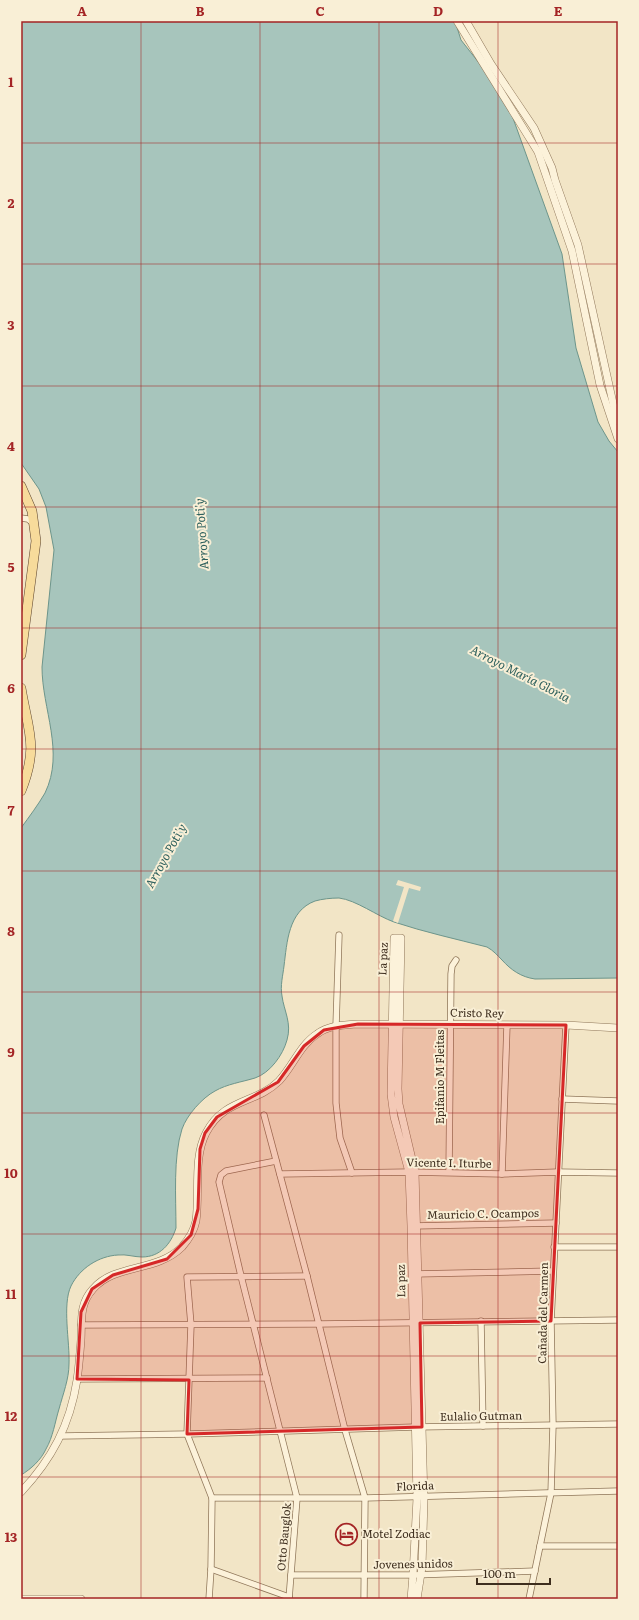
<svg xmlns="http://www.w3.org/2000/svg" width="639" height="1620" font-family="Literata,serif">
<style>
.water{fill:#a7c5bc;stroke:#6d958b}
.pier{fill:#f2e5c6}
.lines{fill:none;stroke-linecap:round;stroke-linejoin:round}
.minor-casing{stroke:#8f7659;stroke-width:7}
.tertiary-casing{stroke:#8f7659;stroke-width:8}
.primary-casing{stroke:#5d442e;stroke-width:10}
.minor{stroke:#fcf2da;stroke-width:5.5}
.tertiary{stroke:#fcf2da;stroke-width:7}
.primary{stroke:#f7db9b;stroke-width:9}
.marked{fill:#d62828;fill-opacity:0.2;stroke:#d62828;stroke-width:3;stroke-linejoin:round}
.grid{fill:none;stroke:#a42425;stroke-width:1;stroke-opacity:0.55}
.labels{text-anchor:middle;stroke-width:4;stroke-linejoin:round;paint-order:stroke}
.street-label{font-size:11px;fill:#3e2e1e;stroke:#f9efd6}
.poi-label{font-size:11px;fill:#3e2e1e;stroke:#f9efd6;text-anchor:start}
.water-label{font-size:12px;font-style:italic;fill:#2c5f5c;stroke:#f9efd6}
.neatline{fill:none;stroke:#a42425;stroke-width:1.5}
.grid-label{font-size:13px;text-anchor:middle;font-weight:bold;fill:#a42425}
</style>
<rect width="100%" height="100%" fill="#f2e5c6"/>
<path class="water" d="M21,21h434l6,19 44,56 57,158 14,94 22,74 11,19 9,11v526l-83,1c-14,-2 -24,-9 -33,-19 -5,-5 -8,-9 -15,-13 -31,-8 -63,-15 -93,-25 -17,-6 -38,-22 -55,-24 -8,0 -17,1 -24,3 -27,10 -28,42 -31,65 -1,9 -4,20 -2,30 2,15 10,27 5,44 -4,15 -17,33 -32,38 -13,4 -28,6 -40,13 -13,7 -28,24 -33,38 -9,28 -6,69 -6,99 -5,16 -16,29 -34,29 -8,0 -16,-3 -24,-2 -19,1 -38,13 -47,31 -9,19 -1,56 -2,78 0,15 -6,30 -10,45 -4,13 -6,28 -13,40 -5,11 -15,20 -25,26v-647c8,-11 17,-23 24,-35 20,-41 -3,-84 -3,-126l12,-117 -8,-43 -7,-18 -18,-26z"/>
<polygon class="pier" points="398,880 421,887 420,891 409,888 398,923 393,921 404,887 396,885"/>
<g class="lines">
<defs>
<g id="minor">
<polyline points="21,518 28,519 33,523"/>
<polyline points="339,935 336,1026 336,1103 340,1138 352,1173"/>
<polyline points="562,1099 618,1101"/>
<polyline points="264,1115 307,1276 345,1430 365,1498 364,1599"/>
<polyline points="276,1161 226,1171 221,1175 219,1182 241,1276 297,1498 289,1599"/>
<polyline points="449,1172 451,974 452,966 456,960"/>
<polyline points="280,1174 409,1172 502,1174 558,1172 618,1173"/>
<polyline points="502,1174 507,1025"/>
<polyline points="413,1226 556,1223"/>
<polyline points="554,1247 618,1247"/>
<polyline points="414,1274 553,1271"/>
<polyline points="481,1321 483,1426"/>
<polyline points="81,1325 317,1324 618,1320"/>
<polyline points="77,1379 267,1378"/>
<polyline points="61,1436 187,1434 415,1427 618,1424"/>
<polyline points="212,1498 365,1498 618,1491"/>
<polyline points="540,1546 618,1546"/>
<polyline points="211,1569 289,1597"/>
<polyline points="291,1575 413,1575 535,1571"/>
<polyline points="209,1599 211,1569 212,1498 187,1434 191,1325 187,1277 307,1276"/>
<polyline points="529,1599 551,1493 553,1425 551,1321 566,1025"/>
</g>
<g id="tertiary">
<polyline points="457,21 538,152 572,251 600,385 618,439"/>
<polyline points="466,21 491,64 534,128 552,168 555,180 578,245 617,421"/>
<path d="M21,1492c31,-33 49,-67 56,-112 2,-13 3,-27 4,-40 1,-19 -2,-36 12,-51 22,-26 63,-16 89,-42 7,-8 12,-16 14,-26 4,-28 -3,-63 10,-88 18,-35 50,-29 73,-52 14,-15 21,-36 38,-47 12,-9 27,-9 41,-10l208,1 52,3"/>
<polyline points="21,1599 81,1599"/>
<polyline points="411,1599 413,1575 417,1498 411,1226 409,1172 394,1117 391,1094 394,938 401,938 398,1089 399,1104 415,1172 424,1500 422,1567 417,1599"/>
</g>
<g id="primary">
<polyline points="21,486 32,511 36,541 21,655"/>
<path d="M21,688c7,43 18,58 0,103"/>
</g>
</defs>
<use href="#minor" class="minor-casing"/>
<use href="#tertiary" class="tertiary-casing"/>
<use href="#primary" class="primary-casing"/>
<use href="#minor" class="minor"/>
<use href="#tertiary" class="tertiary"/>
<use href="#primary" class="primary"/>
</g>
<path class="marked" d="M358,1024l208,1 -15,296 -131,2 2,104 -235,7 2,-54 -112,-1 4,-67 11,-23 21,-14 54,-16 24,-24 7,-26 2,-60 5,-16 12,-16 61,-35 26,-36 20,-16z"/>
<path class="grid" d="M141,21v1578M260,21v1578M379,21v1578M498,21v1578M21,143h597M21,264h597M21,386h597M21,507h597M21,628h597M21,749h597M21,871h597M21,992h597M21,1113h597M21,1234h597M21,1356h597M21,1477h597"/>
<defs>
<symbol id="hotel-ring" viewBox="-11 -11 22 22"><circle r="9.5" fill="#f9efd6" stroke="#a42425" stroke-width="1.5"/><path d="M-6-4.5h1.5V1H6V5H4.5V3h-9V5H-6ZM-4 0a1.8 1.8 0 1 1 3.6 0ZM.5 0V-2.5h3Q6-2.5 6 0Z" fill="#a42425"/></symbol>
</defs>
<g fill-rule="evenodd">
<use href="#hotel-ring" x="334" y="1522" width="25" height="25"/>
</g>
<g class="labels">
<g class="street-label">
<text transform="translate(383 959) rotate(-87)" y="4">La paz</text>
<text transform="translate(477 1013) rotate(1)" y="4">Cristo Rey</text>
<text transform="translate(440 1077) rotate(-90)" y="4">Epifanio M Fleitas</text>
<text transform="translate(449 1163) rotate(1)" y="4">Vicente I. Iturbe</text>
<text transform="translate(483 1214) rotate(-1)" y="4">Mauricio C. Ocampos</text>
<text transform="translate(401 1281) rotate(-91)" y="4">La paz</text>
<text transform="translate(543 1313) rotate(-89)" y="4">Cañada del Carmen</text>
<text transform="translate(481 1416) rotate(-1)" y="4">Eulalio Gutman</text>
<text transform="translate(415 1486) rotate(-2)" y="4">Florida</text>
<text transform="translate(284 1537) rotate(-85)" y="4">Otto Bauglok</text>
<text transform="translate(413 1564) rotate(-1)" y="4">Jovenes unidos</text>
</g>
<g class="poi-label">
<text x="362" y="1538">Motel Zodiac</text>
</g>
<g class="water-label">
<text transform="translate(202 534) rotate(-94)" y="4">Arroyo Poti'y</text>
<text transform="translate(520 674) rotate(27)" y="4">Arroyo María Gloria</text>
<text transform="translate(166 856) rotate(-61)" y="4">Arroyo Poti'y</text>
</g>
</g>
<rect width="639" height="1620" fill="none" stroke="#f9efd6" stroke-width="44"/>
<path d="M477 1578v6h73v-6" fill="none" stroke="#3e2e1e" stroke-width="2"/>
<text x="483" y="1578" font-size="12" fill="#3e2e1e" stroke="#f9efd6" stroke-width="3" paint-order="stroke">100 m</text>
<rect x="22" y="22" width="595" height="1576" class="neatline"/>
<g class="grid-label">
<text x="82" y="16">A</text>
<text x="200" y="16">B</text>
<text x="320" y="16">C</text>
<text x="438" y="16">D</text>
<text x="558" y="16">E</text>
<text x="11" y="87">1</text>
<text x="11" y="208">2</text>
<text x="11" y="330">3</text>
<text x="11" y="451">4</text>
<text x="11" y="572">5</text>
<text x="11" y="693">6</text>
<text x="11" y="815">7</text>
<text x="11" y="936">8</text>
<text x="11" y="1057">9</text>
<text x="11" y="1178">10</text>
<text x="11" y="1299">11</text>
<text x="11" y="1421">12</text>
<text x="11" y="1542">13</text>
</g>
</svg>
